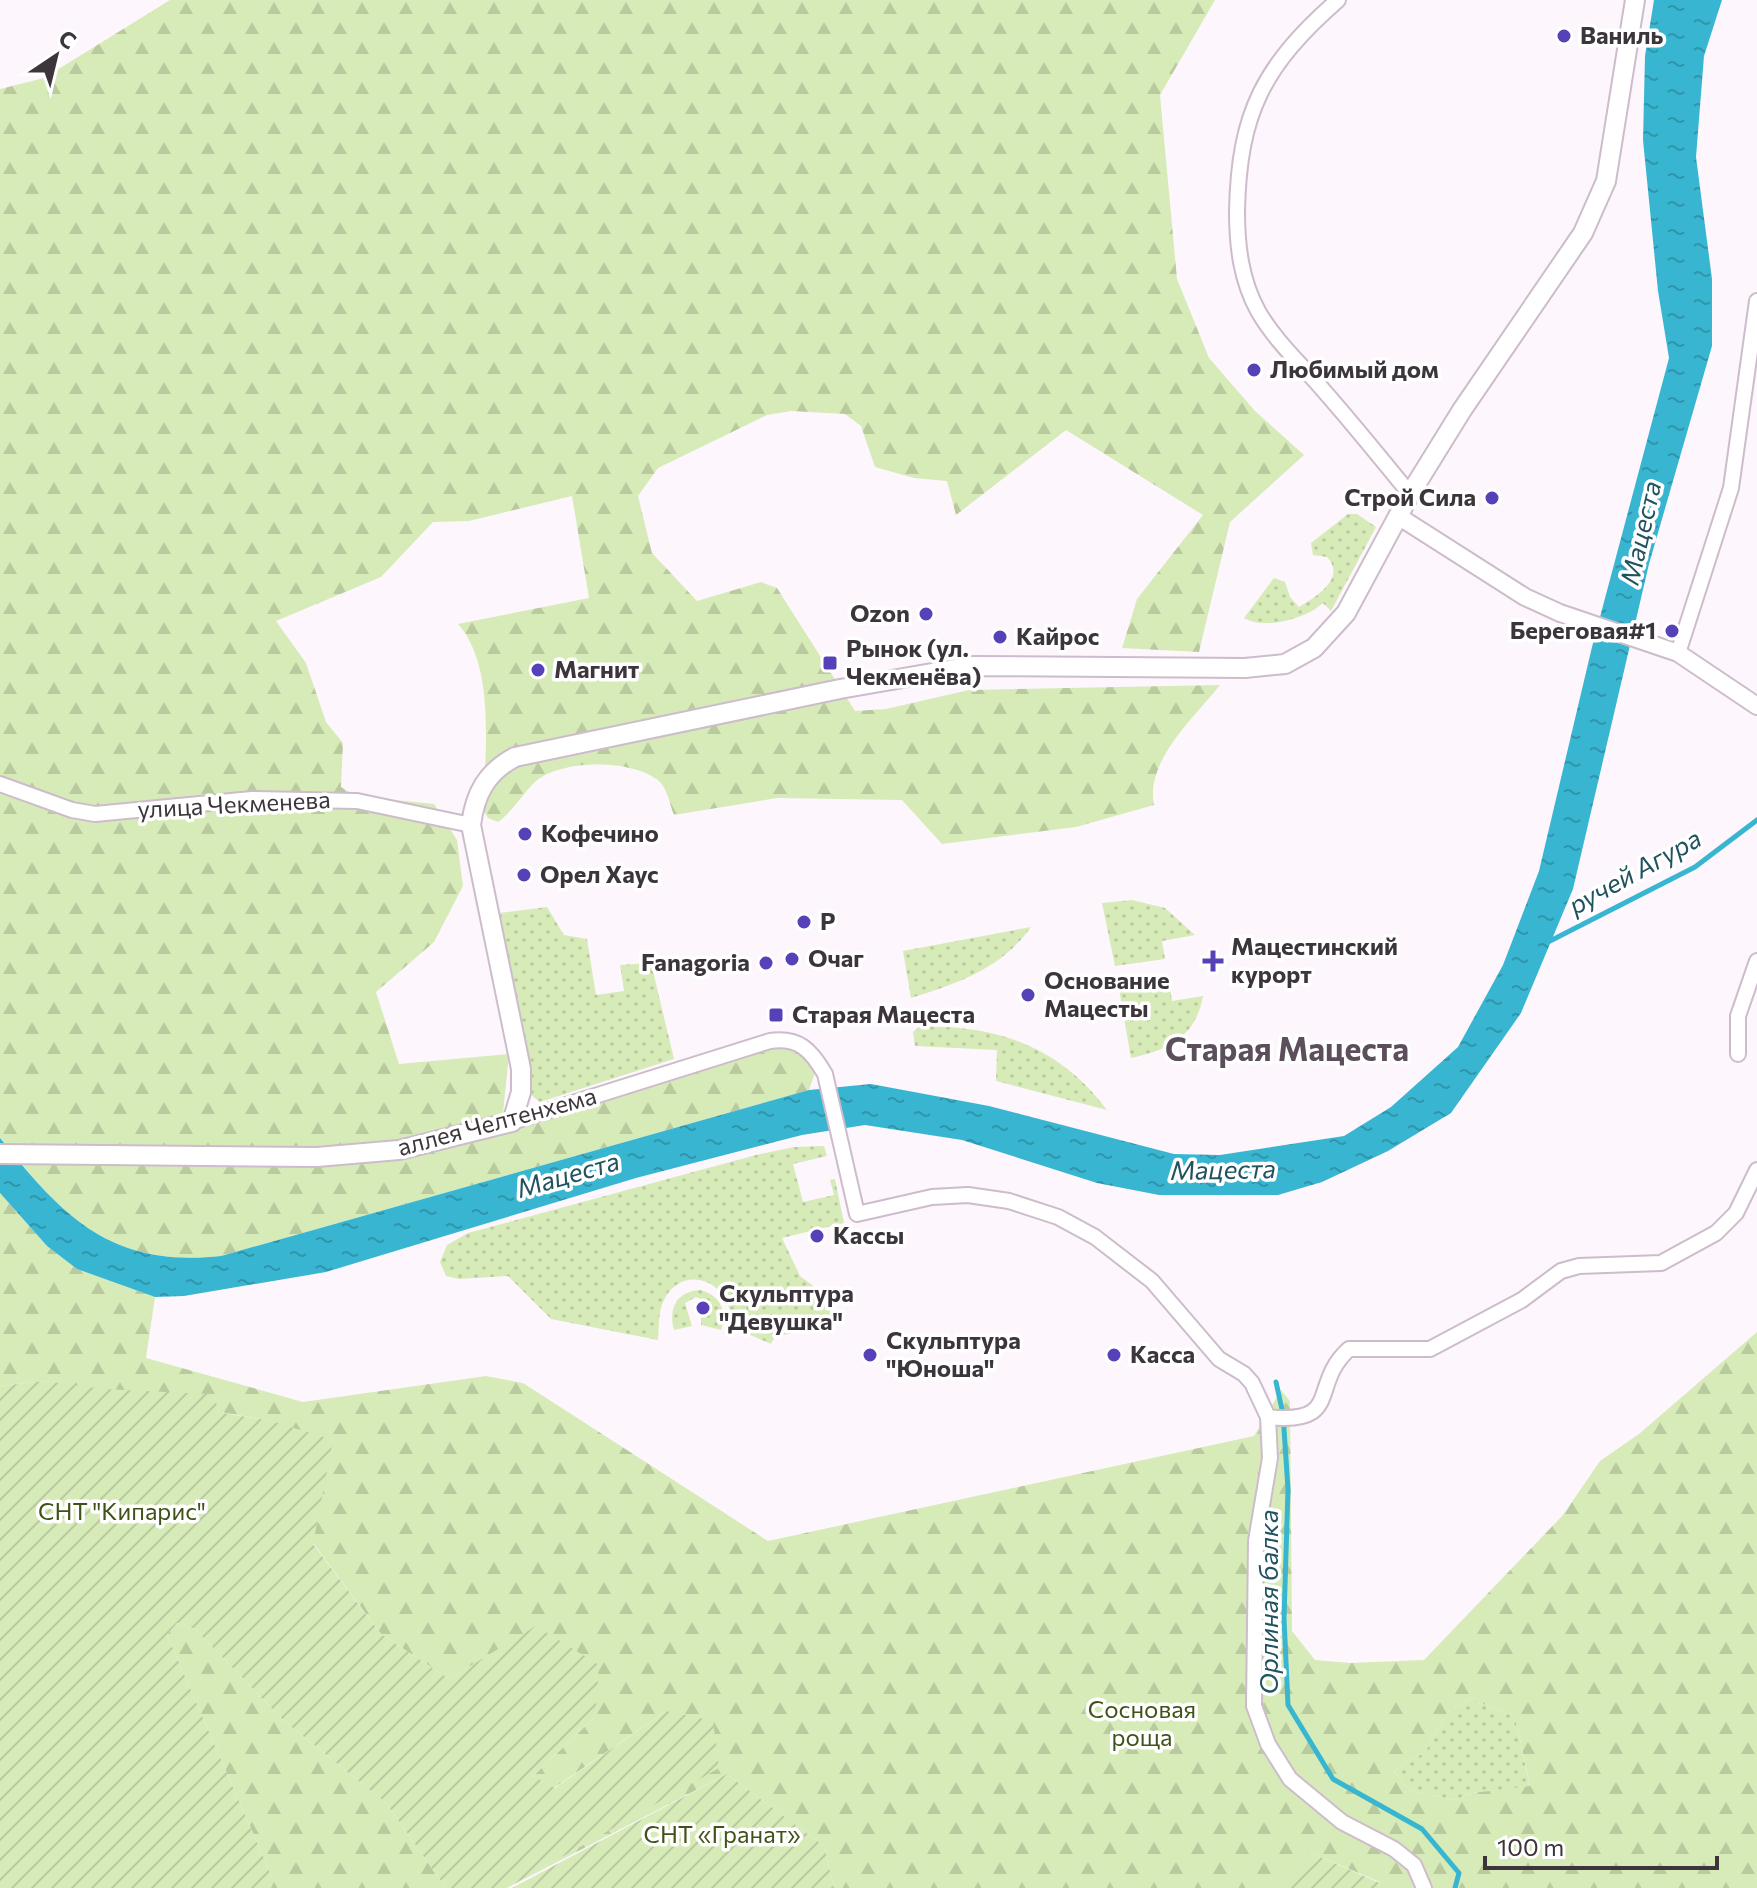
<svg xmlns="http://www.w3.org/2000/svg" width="1757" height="1888" font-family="Commissioner,sans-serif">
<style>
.grass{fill:url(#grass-dots)}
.forest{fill:url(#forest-firs);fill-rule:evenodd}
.garden{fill:url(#garden-furrows)}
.water{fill:url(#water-ripples)}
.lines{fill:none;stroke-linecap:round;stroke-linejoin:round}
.stream{stroke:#38b6d1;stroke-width:5}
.minor-casing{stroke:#cdbccb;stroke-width:18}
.tertiary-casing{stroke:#cdbccb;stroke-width:20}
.secondary-casing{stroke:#cdbccb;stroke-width:22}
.minor{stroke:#fff;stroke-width:14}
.tertiary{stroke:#fff;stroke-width:16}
.secondary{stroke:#fff;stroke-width:18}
.poi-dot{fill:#5641b9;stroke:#fff;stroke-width:3}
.labels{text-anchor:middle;stroke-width:7;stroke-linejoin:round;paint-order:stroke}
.poi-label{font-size:24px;font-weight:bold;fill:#3c353b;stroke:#fff;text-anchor:start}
.street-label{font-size:24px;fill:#3c353b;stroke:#fff}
.park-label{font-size:24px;fill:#405218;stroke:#fff}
.water-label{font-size:26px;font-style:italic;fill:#20535f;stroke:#fff}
.district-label{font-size:32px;font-weight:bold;fill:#5c4e5b;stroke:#fff}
</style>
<defs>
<pattern id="grass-dots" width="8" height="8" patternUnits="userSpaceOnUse" patternTransform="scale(2)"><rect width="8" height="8" fill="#d7ebb8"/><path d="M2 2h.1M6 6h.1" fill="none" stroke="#b9ca9f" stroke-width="1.8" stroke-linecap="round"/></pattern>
<pattern id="forest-firs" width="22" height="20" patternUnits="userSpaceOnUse" patternTransform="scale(2)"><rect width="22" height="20" fill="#d7ebb8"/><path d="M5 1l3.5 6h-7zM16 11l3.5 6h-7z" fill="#b9ca9f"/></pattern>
<pattern id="garden-furrows" width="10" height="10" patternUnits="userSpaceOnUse" patternTransform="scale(2)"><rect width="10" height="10" fill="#d7ebb8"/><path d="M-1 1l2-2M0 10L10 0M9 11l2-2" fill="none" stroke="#b9ca9f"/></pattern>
<pattern id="water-ripples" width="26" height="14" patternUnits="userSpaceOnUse" patternTransform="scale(2)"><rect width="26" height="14" fill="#38b6d1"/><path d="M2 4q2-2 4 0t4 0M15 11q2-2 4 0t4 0" fill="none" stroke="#3095ab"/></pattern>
</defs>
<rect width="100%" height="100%" fill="#fdf6fd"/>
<g class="grass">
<path d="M1348,514h9l19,13 -45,84 -8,-8c-17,16 -59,27 -79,15l30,-40 11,4 5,15 9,10c17,-10 48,-29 28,-50l-14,-2 -2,-12z"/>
<polygon points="1132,900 1165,908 1195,935 1162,941 1165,959 1115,966 1102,903"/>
<polygon points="547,907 564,935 587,939 596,995 624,991 620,965 651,963 674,1059 540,1102 531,1095 499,913"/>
<path d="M1031,927c-30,42 -73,56 -120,71l-8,-47z"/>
<path d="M1169,981l3,20 31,-5c-7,40 -34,54 -72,62l-12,-69z"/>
<path d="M919,1027c77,-3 141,20 188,83l-111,-29 1,-31 -82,-4 -2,-14z"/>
<path d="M824,1146l3,10 -34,8 10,38 31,-7 -4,-15 5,-1 9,44 -62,15 18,38 27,20 6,25 -4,1 1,6 -55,8 -4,8 -39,-17c1,-49 -52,-65 -69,-25 -5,11 -4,26 -5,38l-107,-21 -43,-43 -49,3 -13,-3 -6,-14 7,-17 21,-12 288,-78 38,-8z"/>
<path d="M701,1290c19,6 27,21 20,40l-20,-5v-8l7,-5v-10l-12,-5 -11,6 7,23 -18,4c-6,-22 3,-39 27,-40z"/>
<polygon points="1471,1699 1515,1717 1530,1787 1472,1793 1455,1800 1410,1791 1394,1771 1425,1752 1449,1711"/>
</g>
<g class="forest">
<path d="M170,0h1045l-55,95 17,184 32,79 46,53 49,44 -74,67 -31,130 -77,-4 15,-49 66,-84 -137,-85 -110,85 -9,-34 -33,-3 -39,-11 -14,-41 -16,-12 -54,-3 -24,4 -109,53 -20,28 14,57 45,48 64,-19 16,6 78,123 31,-2 83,-19 251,-5c-26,33 -75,76 -66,120l-78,22 -134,17 -40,-44 -125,-2 -103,17c-4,-10 -7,-27 -15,-34 -26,-22 -97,-22 -123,0 -14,13 -22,29 -38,41l-10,-4 -5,-8c2,-54 13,-144 -25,-186l131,-26 -17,-102 -103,25 -36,1 -52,55 -105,44 30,42 20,59 17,21 -2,44 15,9 78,8 23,36 6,46 -29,56 -58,50 23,72 110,-10 -7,69 269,-77 25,3 21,18 -8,23 -588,166c-110,12 -158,-39 -221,-118v-1049l44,-11z"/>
<path d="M0,1193l47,53 30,23 78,28 -9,61 157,44 183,-26 37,7 245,158 486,-105 27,-46 9,11 2,230 23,29 35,3 74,-3 139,-145 37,-54 39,-27 118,-102v556h-378l1,-6 -71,-30 -33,36h-442l-10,-42 -97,-72 -220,114 211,-120 -52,-57 -112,77 -21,-12 62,-59 -59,-90 -87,52 -68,-45 -68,-91 -42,-122 -227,-40 -44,5zM1471,1699l44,18 15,69 -58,7 -17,7 -45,-9 -16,-20 31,-19 24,-41z"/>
<polygon points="177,1623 195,1629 283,1720 386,1803 446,1888 272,1888 272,1877 167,1635"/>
</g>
<g class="garden">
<polygon points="44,1381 103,1389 208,1394 224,1413 271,1421 333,1440 313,1544 381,1634 449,1679 536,1626 599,1665 595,1717 533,1776 555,1788 666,1711 713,1721 719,1768 507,1888 446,1888 386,1803 283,1720 195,1629 177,1623 167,1635 272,1877 272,1888 0,1888 0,1386"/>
<polygon points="727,1774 824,1846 834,1888 512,1888"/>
<polygon points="1309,1852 1380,1883 1379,1888 1276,1888"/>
</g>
<path class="water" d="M1654,0h68l-18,56 -8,101 16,122v67l-63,218 -76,325 -52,124 -70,100 -63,38 -66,31 -44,13h-119l-62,-12 -135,-43 -97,-15 -63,10 -166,43 -310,94 -142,24 -29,1 -78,-28 -30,-23 -47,-53v-55c63,79 111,130 221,118l588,-166 62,-6 118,22 185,48 46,1 124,-19 47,-29 67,-60 45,-82 36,-94 53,-224 77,-289 -11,-67 -15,-151 2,-84z"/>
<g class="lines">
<g class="stream">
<polyline points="1548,942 1695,867 1757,820"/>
<polyline points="1276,1382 1283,1414 1288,1489 1284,1618 1288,1705 1333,1779 1422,1829 1459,1873 1455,1888"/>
</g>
<defs>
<g id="minor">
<path d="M1338,0c-74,65 -99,112 -101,211 0,35 4,69 21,100 17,30 44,54 66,80 30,34 58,69 86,103"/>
<polyline points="1678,653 1731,488 1757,301"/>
<polyline points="0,784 72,810 95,814 252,799 357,801 471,825"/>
<polyline points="1738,1054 1738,1016 1757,961"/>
<path d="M512,1122l258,-81c29,-4 41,9 55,33l32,140 75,-17 36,-2 41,6 49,16 37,20 57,44 67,78 25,15 8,9 16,34 2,41 -14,83 -2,165 14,38 22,35 52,43 52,27 20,16 10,23"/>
<path d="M1268,1417c75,8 41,-32 81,-68h81l92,-49 39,-29 18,-5 82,-3 55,-30 20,-20 21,-43"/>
</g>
<polyline id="tertiary" points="1398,516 1525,597 1560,613 1678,653 1757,706"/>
<path id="secondary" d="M0,1154l317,3 82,-7 113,-28 9,-30v-23l-50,-244c4,-32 16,-53 44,-68l325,-68 132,-23 273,2 40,-4 29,-16 32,-35 64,-119 52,-84 121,-177 23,-52 29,-181"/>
</defs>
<use href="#minor" class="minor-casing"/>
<use href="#tertiary" class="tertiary-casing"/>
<use href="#secondary" class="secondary-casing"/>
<use href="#minor" class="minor"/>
<use href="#tertiary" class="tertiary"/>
<use href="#secondary" class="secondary"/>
</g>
<g class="poi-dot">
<circle cx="1564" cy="36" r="8"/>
<circle cx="1254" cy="370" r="8"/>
<circle cx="1492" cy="498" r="8"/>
<circle cx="926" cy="614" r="8"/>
<circle cx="1672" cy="631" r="8"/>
<circle cx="1000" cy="637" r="8"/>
<rect x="822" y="655" width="16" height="16" rx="4"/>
<circle cx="538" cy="670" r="8"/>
<circle cx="525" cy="834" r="8"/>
<circle cx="524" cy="875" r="8"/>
<circle cx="804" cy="922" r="8"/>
<circle cx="792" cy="959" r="8"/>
<path d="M1209 949h8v8h8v8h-8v8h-8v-8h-8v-8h8z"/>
<circle cx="766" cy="963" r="8"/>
<circle cx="1028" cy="995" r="8"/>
<rect x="768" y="1007" width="16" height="16" rx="4"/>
<circle cx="817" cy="1236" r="8"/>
<circle cx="703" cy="1308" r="8"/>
<circle cx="870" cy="1355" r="8"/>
<circle cx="1114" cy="1355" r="8"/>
</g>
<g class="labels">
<g class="poi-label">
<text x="1580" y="44">Ваниль</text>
<text x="1270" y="378">Любимый дом</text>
<text x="1476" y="506" text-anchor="end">Строй Сила</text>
<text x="910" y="622" text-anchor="end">Ozon</text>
<text x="1656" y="639" text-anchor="end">Береговая#1</text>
<text x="1016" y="645">Кайрос</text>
<text x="846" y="657">Рынок (ул.<tspan x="846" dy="28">Чекменёва)</tspan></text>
<text x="554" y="678">Магнит</text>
<text x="541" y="842">Кофечино</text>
<text x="540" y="883">Орел Хаус</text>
<text x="820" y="930">Р</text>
<text x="1231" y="955">Мацестинский<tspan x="1231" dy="28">курорт</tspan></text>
<text x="808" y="967">Очаг</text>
<text x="750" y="971" text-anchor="end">Fanagoria</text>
<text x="1044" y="989">Основание<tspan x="1044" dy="28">Мацесты</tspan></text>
<text x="792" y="1023">Старая Мацеста</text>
<text x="833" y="1244">Кассы</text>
<text x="719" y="1302">Скульптура<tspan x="719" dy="28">"Девушка"</tspan></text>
<text x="886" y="1349">Скульптура<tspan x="886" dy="28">"Юноша"</tspan></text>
<text x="1130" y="1363">Касса</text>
</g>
<g class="street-label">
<text transform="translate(234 805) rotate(-3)" y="8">улица Чекменева</text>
<text transform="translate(497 1122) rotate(-15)" y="8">аллея Челтенхема</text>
</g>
<g class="park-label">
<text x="122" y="1520">СНТ "Кипарис"</text>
<text x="1142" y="1718">Сосновая<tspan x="1142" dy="28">роща</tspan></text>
<text x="722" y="1843">СНТ «Гранат»</text>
</g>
<g class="water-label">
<text transform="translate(1641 533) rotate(-77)" y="9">Мацеста</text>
<text transform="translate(1635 872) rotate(-29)" y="9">ручей Агура</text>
<text transform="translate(1223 1170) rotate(-1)" y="9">Мацеста</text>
<text transform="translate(568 1175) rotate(-16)" y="9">Мацеста</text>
<text transform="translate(1269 1602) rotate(-90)" y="9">Орлиная балка</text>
</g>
<g class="district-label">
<text x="1287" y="1061">Старая Мацеста</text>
</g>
</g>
<g transform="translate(56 56) rotate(35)" stroke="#ffffff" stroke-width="6" paint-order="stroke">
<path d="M0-6L14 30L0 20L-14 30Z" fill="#3c353b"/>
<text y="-12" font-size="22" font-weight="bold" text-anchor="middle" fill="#3c353b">С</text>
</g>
<path d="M1485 1856v12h232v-12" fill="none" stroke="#3c353b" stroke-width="4"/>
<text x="1497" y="1856" font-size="24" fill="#3c353b" stroke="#ffffff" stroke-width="6" paint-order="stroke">100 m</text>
</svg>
